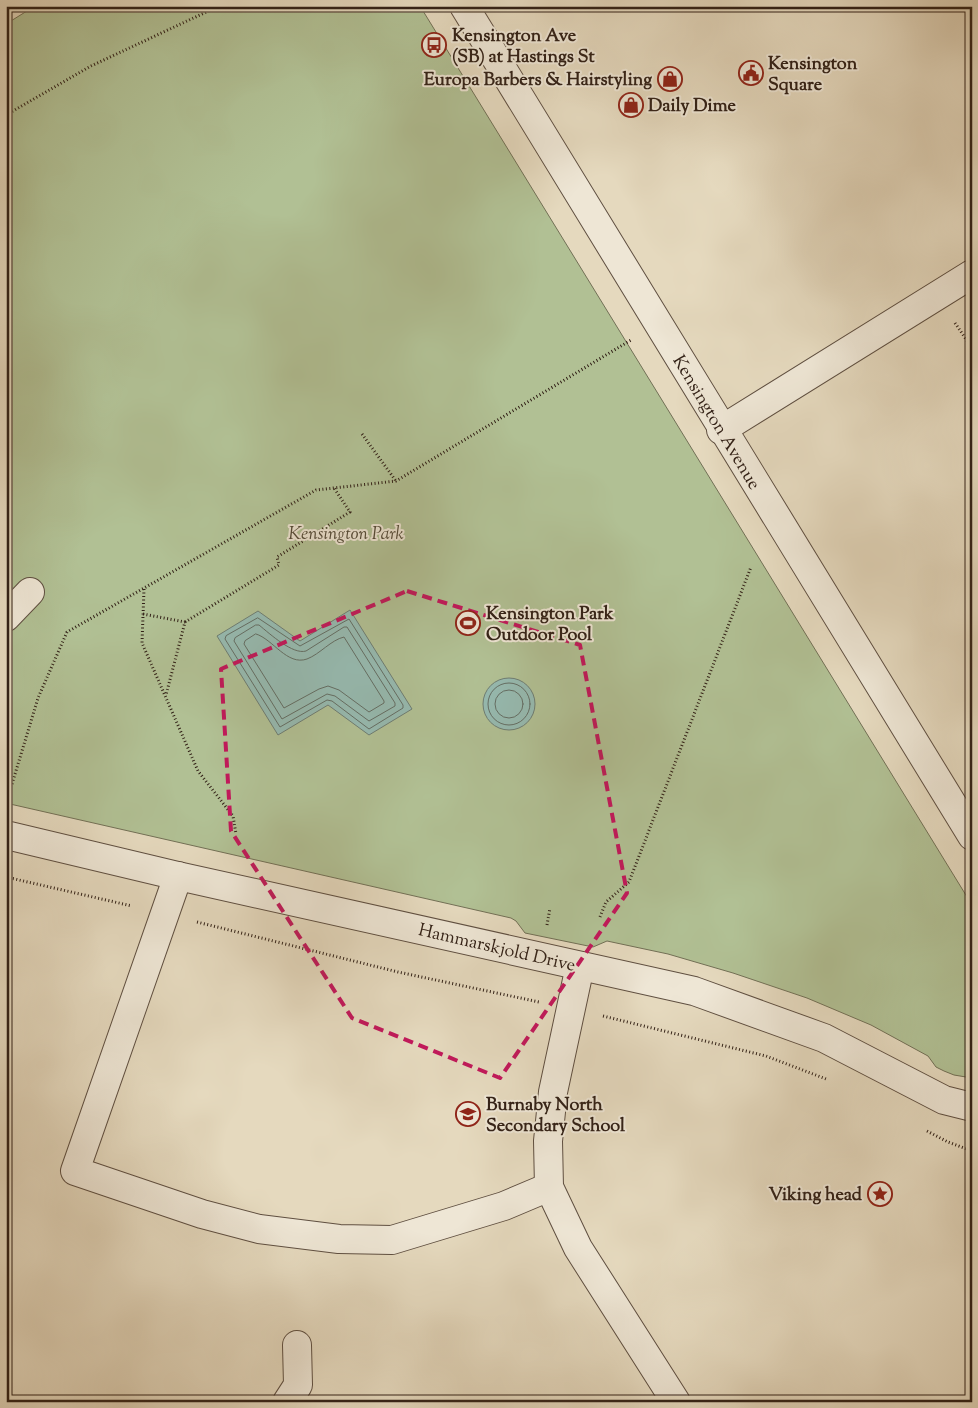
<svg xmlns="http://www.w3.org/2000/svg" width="978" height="1408" font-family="'Sorts Mill Goudy',serif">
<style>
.green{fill:#b1c094;stroke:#727056}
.water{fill:#96bab0;stroke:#6e7d73}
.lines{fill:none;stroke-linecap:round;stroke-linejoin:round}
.shore{stroke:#646e64;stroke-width:1}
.minor-casing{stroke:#5f4f41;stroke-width:30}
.path{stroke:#322117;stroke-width:3;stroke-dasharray:1 2.5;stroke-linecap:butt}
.minor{stroke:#eee6d5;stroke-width:28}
.marked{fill:none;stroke:#c2185b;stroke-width:4;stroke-dasharray:10 6;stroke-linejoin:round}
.labels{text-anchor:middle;stroke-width:4;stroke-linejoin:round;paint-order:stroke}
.poi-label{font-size:18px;font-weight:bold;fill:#322117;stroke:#eee6d5;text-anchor:start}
.street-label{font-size:18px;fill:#322117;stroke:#eee6d5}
.park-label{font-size:18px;font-style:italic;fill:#524936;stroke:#eee6d5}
</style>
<rect width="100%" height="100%" fill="#e5d9be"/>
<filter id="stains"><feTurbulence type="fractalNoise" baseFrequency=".004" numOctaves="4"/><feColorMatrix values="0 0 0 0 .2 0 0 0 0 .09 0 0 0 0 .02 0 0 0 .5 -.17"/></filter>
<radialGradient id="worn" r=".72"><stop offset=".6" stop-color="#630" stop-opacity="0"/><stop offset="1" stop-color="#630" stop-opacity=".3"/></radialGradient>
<polygon class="green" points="35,6 420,6 972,905 972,1078 954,1075 944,1071 936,1067 928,1056 871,1025 807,998 733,973 668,954 607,941 593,947 525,933 516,921 511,918 10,804 6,804 6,24"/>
<g class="water">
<polygon points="350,610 412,709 369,735 328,705 278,735 217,636 258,611 300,641"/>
<circle cx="509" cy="704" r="26"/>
</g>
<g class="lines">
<g class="shore">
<polygon points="258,618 300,646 349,619 403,705 403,708 369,729 332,701 327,700 280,727 225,639 226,636"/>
<path d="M256,625h3c11,9 34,30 47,26l38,-24h3l48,76v3l-26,15 -34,-25 -8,-2 -45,25 -48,-78 1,-3z"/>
<path d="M256,634c17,5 31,32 51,25 13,-5 24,-19 37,-22l40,64v2l-15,9 -30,-22 -11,-4 -9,3 -35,19 -40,-64 1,-3z"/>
<circle cx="509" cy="704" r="21"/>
<circle cx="509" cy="704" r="14"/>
</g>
<defs>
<g id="minor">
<polyline points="464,6 972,836"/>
<polyline points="721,430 972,274"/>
<polyline points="6,617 30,592"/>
<polyline points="6,835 178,876 694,991 824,1038 944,1100 972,1107"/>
<polyline points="178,876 75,1171 202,1214 259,1229 339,1239 392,1240 504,1206 549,1187"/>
<polyline points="580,966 553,1092 548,1141 549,1187 578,1248 676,1402"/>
<polyline points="287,1402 298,1385 297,1345"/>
</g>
</defs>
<use href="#minor" class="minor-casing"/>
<g class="path">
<polyline points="645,6 648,11"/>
<polyline points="6,115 91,66 219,6"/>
<polyline points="955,323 972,348"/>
<polyline points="362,434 396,481"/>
<polyline points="144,589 142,643 198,771 233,816 236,834"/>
<polyline points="143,614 185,622 166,695"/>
<polyline points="185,622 279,565 277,557 350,512 334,488"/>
<polyline points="12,784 38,698 67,632 316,490 396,481 631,340"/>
<polyline points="6,877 132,906"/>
<polyline points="600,917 606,902 629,882 751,567"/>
<polyline points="197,922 398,972 539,1002"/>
<polyline points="547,925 550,908"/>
<polyline points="603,1016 766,1056 826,1079"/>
<polyline points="927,1131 948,1142 972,1151"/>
</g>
<use href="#minor" class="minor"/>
</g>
<path class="marked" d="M407,591l173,54 47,248 -127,185 -148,-60 -121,-187 -10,-162z"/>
<defs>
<symbol id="bus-ring" viewBox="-11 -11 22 22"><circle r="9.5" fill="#eee6d5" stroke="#8f2418" stroke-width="1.5"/><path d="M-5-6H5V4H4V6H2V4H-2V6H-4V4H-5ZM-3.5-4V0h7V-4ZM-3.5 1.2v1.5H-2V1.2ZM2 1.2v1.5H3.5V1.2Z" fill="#8f2418"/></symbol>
<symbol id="civic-ring" viewBox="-11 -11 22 22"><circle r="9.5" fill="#eee6d5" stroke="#8f2418" stroke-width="1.5"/><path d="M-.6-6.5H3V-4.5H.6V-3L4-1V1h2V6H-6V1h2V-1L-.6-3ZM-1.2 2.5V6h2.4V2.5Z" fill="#8f2418"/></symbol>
<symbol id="shop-ring" viewBox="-11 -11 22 22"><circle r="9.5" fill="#eee6d5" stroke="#8f2418" stroke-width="1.5"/><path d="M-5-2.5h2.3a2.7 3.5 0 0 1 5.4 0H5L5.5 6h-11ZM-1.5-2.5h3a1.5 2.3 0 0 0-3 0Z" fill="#8f2418"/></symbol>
<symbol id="stadium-ring" viewBox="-11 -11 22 22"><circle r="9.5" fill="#eee6d5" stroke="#8f2418" stroke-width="1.5"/><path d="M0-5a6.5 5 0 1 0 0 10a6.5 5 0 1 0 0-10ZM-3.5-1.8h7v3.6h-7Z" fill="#8f2418"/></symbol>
<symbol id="school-ring" viewBox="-11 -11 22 22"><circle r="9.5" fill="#eee6d5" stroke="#8f2418" stroke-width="1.5"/><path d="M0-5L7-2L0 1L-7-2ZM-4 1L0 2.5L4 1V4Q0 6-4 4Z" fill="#8f2418"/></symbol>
<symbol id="sight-ring" viewBox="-11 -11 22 22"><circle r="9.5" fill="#eee6d5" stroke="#8f2418" stroke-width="1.5"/><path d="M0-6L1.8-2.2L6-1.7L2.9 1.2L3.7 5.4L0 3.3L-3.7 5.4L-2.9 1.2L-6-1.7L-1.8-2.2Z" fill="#8f2418"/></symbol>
</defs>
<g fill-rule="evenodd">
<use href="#bus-ring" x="420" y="31" width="28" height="28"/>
<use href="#civic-ring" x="737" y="59" width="28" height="28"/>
<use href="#shop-ring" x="656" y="65" width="28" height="28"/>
<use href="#shop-ring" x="617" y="91" width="28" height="28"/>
<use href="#stadium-ring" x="454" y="609" width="28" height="28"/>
<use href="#school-ring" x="454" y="1100" width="28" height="28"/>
<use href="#sight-ring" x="866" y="1180" width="28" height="28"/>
</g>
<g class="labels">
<g class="poi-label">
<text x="452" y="41">Kensington Ave<tspan x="452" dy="21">(SB) at Hastings St</tspan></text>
<text x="768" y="69">Kensington<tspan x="768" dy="21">Square</tspan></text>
<text x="652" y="85" text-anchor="end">Europa Barbers &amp; Hairstyling</text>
<text x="648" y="111">Daily Dime</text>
<text x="486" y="619">Kensington Park<tspan x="486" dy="21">Outdoor Pool</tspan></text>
<text x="486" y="1110">Burnaby North<tspan x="486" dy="21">Secondary School</tspan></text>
<text x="862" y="1200" text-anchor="end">Viking head</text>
</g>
<g class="street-label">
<text transform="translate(717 422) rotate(59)" y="6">Kensington Avenue</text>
<text transform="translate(497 947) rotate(13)" y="6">Hammarskjold Drive</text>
</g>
<g class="park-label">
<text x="346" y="539">Kensington Park</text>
</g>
</g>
<rect width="978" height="1408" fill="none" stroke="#e5d9be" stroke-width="25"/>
<rect x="8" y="8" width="963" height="1393" fill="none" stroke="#322117" stroke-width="2.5"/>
<rect x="12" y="12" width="953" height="1383" fill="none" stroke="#322117"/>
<rect width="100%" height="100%" filter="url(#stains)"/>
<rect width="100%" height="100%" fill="url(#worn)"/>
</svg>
